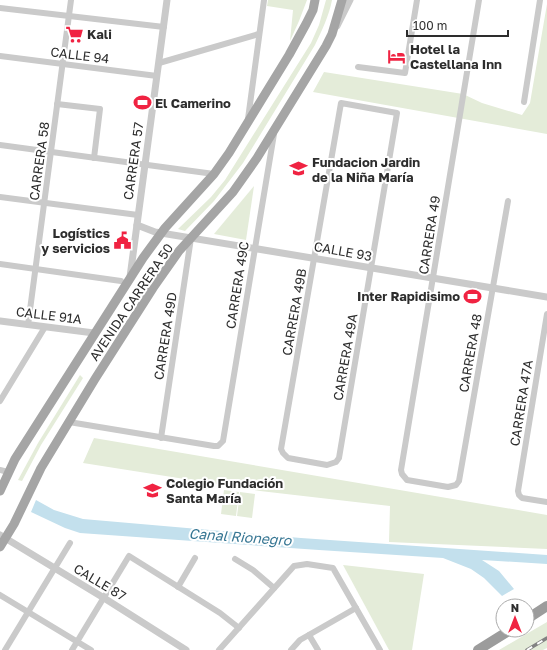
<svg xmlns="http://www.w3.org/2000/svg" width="547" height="650" font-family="'Golos Text',sans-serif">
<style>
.green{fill:#e4ecd9}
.water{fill:#c3e0ed}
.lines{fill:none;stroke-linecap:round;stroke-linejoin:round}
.minor{stroke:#cacaca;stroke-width:6}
.tertiary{stroke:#cacaca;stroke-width:7}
.primary{stroke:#a5a5a5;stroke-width:9}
.trunk{stroke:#9c9c9c;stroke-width:10}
.rail-casing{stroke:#828282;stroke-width:3.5}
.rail{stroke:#fff;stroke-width:2;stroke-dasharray:6;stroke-linecap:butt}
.labels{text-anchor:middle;stroke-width:4;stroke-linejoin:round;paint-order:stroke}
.poi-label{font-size:13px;font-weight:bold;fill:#2d2d2d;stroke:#fff;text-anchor:start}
.street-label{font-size:13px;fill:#2d2d2d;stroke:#fff}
.water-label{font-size:14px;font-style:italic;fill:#367693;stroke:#fff}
</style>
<rect width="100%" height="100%" fill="#fff"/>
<g class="green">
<polygon points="268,0 307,0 299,21 290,41 293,10 267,6"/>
<path d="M326,0h6c-3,16 -10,30 -17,45l-72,118 -29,38 -29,30 -7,-2 33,-32 14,-17 86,-137 8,-18z"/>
<polygon points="547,4 547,134 313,92 324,72 463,94 482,103 522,115 530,103"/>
<polygon points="254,186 246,240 214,234"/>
<polygon points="80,375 83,378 41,445 22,481 18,480 38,443"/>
<polygon points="94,438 547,515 547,549 389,542 390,506 260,491 83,463"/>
<polygon points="224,490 239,492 236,516 221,514"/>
<polygon points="240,492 255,494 252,518 237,516"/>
<polygon points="343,565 424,574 412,650 389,650"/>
<polygon points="547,622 547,648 543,650 499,650"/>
</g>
<polygon class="water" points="36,500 54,510 83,519 301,538 547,555 547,564 482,560 499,571 514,589 502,596 484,578 471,569 443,558 319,550 80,533 65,528 31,512"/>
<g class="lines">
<g class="minor">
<polyline points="479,0 401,470 402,474 407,480 448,487 456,485 459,481 508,201"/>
<polyline points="0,8 164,27"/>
<polyline points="0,56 157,76"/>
<polyline points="159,63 259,34"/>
<polyline points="358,67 405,73 417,0"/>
<polyline points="524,102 540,0"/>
<polygon points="341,103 397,113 339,458 336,462 327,465 288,458 283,453 281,449"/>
<polyline points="57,104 100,109 94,158"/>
<polyline points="248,119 264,0"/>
<polyline points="0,145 214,174"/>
<polyline points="0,197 138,215"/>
<polyline points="0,264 121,281"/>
<polyline points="547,314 518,491 519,495 522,498 547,502"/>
<polyline points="28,325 71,0"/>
<polyline points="0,401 45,327"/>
<polyline points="69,422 214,446 218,446 223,441 274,134"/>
<polyline points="161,438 191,238"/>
<polyline points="0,470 8,472"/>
<polyline points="235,559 253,570 274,588"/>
<polyline points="178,587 195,558"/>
<polyline points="0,595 91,650"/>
<polyline points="309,635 318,650"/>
<polyline points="5,650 70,543"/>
<polyline points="72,650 129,556 220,613 239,628"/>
<polyline points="219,650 294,566 307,564 333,568 380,650"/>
<polyline points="291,650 300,640 356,608"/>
</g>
<g class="tertiary">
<polyline points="337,26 350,0"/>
<polyline points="137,225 155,232 547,297"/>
<polyline points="130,277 167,0"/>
<polyline points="0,321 94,333"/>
<polyline points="0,535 104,598 186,650"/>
</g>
<g class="primary">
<polyline points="0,491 15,459 143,258 165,228 214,174 229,153 289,55 306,24 313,10 315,0"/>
<polyline points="0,547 14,524 41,468 95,379 153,288 179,251 233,192 257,158 326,46 332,34 342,0"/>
</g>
<g class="trunk">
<polyline points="527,619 547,606"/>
<polyline points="478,650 510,630"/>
</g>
<defs>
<polyline id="rail" points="527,650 547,638"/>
</defs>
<use href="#rail" class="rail-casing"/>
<use href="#rail" class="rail"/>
</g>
<defs>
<symbol id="supermarket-bare" viewBox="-9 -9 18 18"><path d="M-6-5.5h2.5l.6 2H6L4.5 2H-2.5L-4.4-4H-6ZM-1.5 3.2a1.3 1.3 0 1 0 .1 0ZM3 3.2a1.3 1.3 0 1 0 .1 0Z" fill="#f02342" stroke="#fff" stroke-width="2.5" paint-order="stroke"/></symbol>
<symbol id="hotel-bare" viewBox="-9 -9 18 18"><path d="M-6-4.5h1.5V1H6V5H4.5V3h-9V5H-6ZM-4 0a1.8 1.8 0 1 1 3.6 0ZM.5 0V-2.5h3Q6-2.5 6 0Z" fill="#f02342" stroke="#fff" stroke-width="2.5" paint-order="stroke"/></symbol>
<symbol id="stadium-bare" viewBox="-9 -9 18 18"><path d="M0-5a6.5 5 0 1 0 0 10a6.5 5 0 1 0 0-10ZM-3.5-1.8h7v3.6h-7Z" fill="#f02342" stroke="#fff" stroke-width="2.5" paint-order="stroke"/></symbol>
<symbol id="school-bare" viewBox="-9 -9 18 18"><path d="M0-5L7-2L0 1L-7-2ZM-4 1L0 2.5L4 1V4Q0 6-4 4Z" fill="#f02342" stroke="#fff" stroke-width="2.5" paint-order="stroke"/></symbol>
<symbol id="civic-bare" viewBox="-9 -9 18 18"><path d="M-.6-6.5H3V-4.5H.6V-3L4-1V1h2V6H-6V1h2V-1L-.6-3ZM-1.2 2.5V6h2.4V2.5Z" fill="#f02342" stroke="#fff" stroke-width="2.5" paint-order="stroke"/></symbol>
</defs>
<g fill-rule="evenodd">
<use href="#supermarket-bare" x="62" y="22" width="25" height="25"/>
<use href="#hotel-bare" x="384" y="44" width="25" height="25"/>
<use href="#stadium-bare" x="130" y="90" width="25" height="25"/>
<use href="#school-bare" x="286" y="156" width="25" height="25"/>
<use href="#civic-bare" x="110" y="228" width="25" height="25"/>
<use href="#stadium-bare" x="460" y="284" width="25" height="25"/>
<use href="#school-bare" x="140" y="478" width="25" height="25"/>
</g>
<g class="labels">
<g class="poi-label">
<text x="87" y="39">Kali</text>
<text x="410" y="54">Hotel la<tspan x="410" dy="15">Castellana Inn</tspan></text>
<text x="155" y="108">El Camerino</text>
<text x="312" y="167">Fundacion Jardin<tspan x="312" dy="15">de la Niña María</tspan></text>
<text x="110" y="238" text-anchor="end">Logístics<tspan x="110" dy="15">y servicios</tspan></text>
<text x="460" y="301" text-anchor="end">Inter Rapidisimo</text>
<text x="166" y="488">Colegio Fundación<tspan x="166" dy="15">Santa María</tspan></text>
</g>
<g class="street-label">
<text transform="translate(80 55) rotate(7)" y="5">CALLE 94</text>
<text transform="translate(39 161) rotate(-82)" y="5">CARRERA 58</text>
<text transform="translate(133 161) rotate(-82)" y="5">CARRERA 57</text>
<text transform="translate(429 235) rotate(-81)" y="5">CARRERA 49</text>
<text transform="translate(343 251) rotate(10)" y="5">CALLE 93</text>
<text transform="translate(237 285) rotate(-81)" y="5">CARRERA 49C</text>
<text transform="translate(131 302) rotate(-56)" y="5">AVENIDA CARRERA 50</text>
<text transform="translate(294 312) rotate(-80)" y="5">CARRERA 49B</text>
<text transform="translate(49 315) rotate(7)" y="5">CALLE 91A</text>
<text transform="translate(165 336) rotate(-81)" y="5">CARRERA 49D</text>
<text transform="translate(470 353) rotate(-80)" y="5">CARRERA 48</text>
<text transform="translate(345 357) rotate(-80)" y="5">CARRERA 49A</text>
<text transform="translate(521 403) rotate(-81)" y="5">CARRERA 47A</text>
<text transform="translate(100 582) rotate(31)" y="5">CALLE 87</text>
</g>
<g class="water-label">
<text transform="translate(240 537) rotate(4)" y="5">Canal Rionegro</text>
</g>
</g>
<g transform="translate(515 618)"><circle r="19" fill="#ffffff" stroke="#ababab"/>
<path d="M0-3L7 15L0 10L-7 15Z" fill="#f02342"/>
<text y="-6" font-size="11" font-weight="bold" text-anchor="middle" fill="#2d2d2d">N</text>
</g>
<path d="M407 30v6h101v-6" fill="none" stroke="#2d2d2d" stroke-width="2"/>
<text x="413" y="30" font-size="12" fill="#2d2d2d" stroke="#ffffff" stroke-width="3" paint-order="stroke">100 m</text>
</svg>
